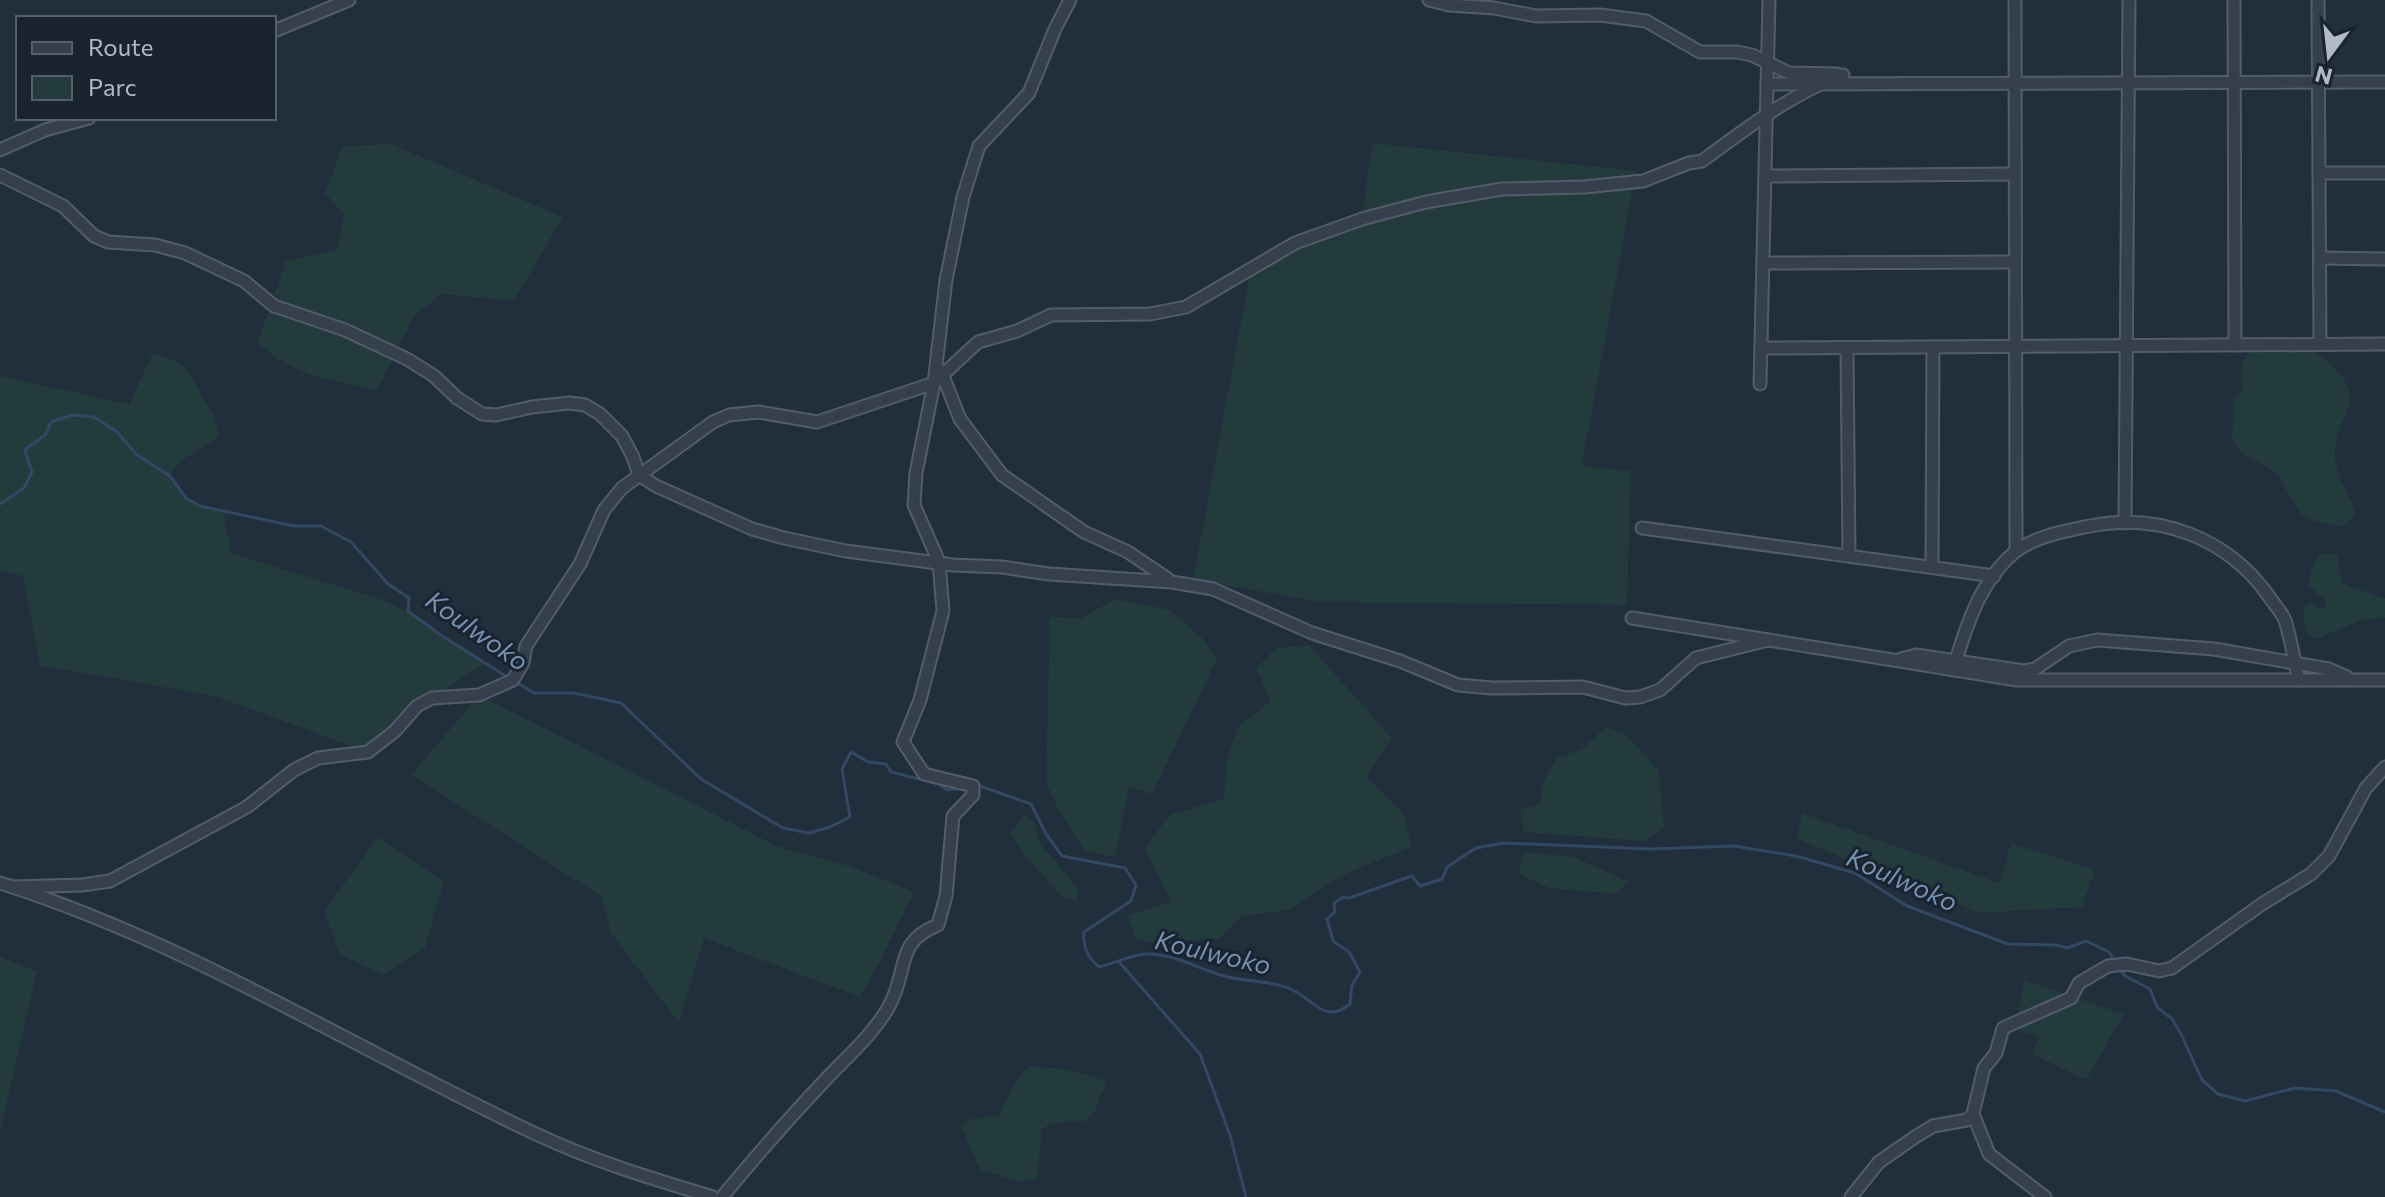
<svg xmlns="http://www.w3.org/2000/svg" width="2385" height="1197" font-family="Commissioner,sans-serif">
<style>
.green{fill:#233b3d}
.lines{fill:none;stroke-linecap:round;stroke-linejoin:round}
.stream{stroke:#324863;stroke-width:3}
.minor-casing{stroke:#535d6a;stroke-width:15}
.minor{stroke:#353f4d;stroke-width:11}
.labels{text-anchor:middle;stroke-width:6;stroke-linejoin:round;paint-order:stroke}
.water-label{font-size:26px;font-style:italic;fill:#7691b2;stroke:#1a2431}
</style>
<rect width="100%" height="100%" fill="#212e3c"/>
<g class="green">
<polygon points="1373,143 1636,171 1582,466 1631,471 1627,605 1321,602 1193,580 1251,268 1361,219"/>
<path d="M391,144l172,73 -49,84 -72,-7 -28,22 -37,74c-40,-8 -90,-15 -119,-48l28,-81 51,-11 7,-35 -19,-22 17,-47z"/>
<path d="M2255,345c16,1 34,-1 50,3 17,3 50,35 45,53 -4,18 -16,34 -15,54 0,20 15,38 20,58l-5,9 -9,5 -27,-6 -14,-8 -23,-39 -35,-21 -10,-13 2,-42 10,-8c-7,-21 -2,-28 11,-45z"/>
<path d="M153,353l31,12 29,49 7,22 -41,26 -9,14c19,26 22,29 54,36l7,41 149,46 28,12 77,52 -53,35 -64,54 -153,-56 -175,-30 -17,-90 -23,-5v-195l129,28z"/>
<path d="M2319,554h18c4,10 1,20 5,29l43,16v19l-21,1 -47,20 -10,-5 -4,-17 1,-11 7,-3 9,7 6,-5 -3,-7 -14,-12 -1,-6z"/>
<polygon points="1115,599 1170,610 1205,641 1217,659 1152,794 1129,787 1115,857 1085,851 1060,813 1046,783 1050,617 1082,618"/>
<polygon points="1309,645 1392,738 1366,777 1403,813 1412,847 1345,874 1288,910 1241,916 1220,938 1154,944 1136,938 1127,916 1171,902 1145,848 1170,814 1224,799 1227,756 1239,726 1271,701 1256,669 1276,648"/>
<polygon points="479,695 777,846 849,866 914,892 882,957 860,997 704,938 679,1023 611,933 601,896 411,775"/>
<polygon points="1606,727 1624,733 1659,771 1664,828 1643,841 1524,832 1520,810 1541,803 1542,785 1556,758 1582,749"/>
<polygon points="1802,813 1999,883 2011,843 2095,870 2082,907 1980,913 1797,839"/>
<polygon points="1024,815 1034,821 1040,844 1076,886 1078,893 1077,901 1063,897 1023,854 1010,833"/>
<polygon points="378,837 444,881 425,948 384,975 339,954 324,911"/>
<polygon points="1524,852 1574,857 1629,882 1616,894 1549,888 1518,874"/>
<polygon points="0,957 37,971 0,1133"/>
<polygon points="2024,980 2124,1014 2086,1080 2032,1054 2039,1037 2015,1029"/>
<polygon points="1029,1066 1071,1070 1107,1081 1095,1111 1086,1121 1051,1123 1042,1130 1037,1179 1019,1182 980,1170 961,1126 971,1119 999,1115 1018,1078"/>
</g>
<g class="lines">
<g class="stream">
<polyline points="0,504 24,488 32,472 25,450 45,435 51,422 72,415 94,417 117,432 137,455 170,476 186,498 200,506 294,526 321,526 351,542 388,584 409,598 408,611 442,636 509,678"/>
<polyline points="516,682 534,693 574,693 621,703 701,779 783,828 809,833 830,827 850,817 842,769 851,752 868,762 886,764 891,772 939,784 947,790 966,788"/>
<path d="M977,785l54,19 15,30 16,22 63,12 11,17 -5,16 -47,31c-2,13 4,26 15,35 14,-3 35,-13 47,-13 27,-1 53,15 78,22 22,6 46,4 67,13 23,11 34,36 59,15l2,-19 8,-13 -11,-20 -16,-11 -6,-22 8,-7 -1,-9 9,-6 6,1 63,-22 8,10 22,-7 5,-12 29,-19 27,-5 148,6 83,-3 62,10 59,17 52,33 101,38 48,1 11,3 19,-7 23,11 6,9"/>
<polyline points="1120,963 1200,1054 1230,1135 1246,1197"/>
<polyline points="2119,968 2125,976 2150,989 2157,1007 2172,1019 2181,1034 2202,1080 2218,1094 2245,1101 2295,1088 2336,1091 2385,1112"/>
</g>
<defs>
<g id="minor">
<polyline points="1429,0 1449,5 1494,8 1536,16 1600,15 1646,21 1700,52 1737,52 1752,55 1789,73 1837,74"/>
<polyline points="2015,0 2016,551"/>
<polyline points="2234,0 2235,345"/>
<polyline points="2318,0 2320,344"/>
<polyline points="274,31 349,0"/>
<polyline points="1767,84 2385,82"/>
<polyline points="0,150 45,130 89,118"/>
<polyline points="2319,173 2385,173"/>
<polyline points="0,175 63,206 94,236 108,242 155,245 185,253 244,281 274,306 345,330 407,359 434,376 457,398 482,414 496,415 532,407 569,403 585,405 600,414 622,436 633,457 639,475 656,486 752,529 784,538 846,551 953,565 1002,567 1049,574 1172,582 1213,589 1312,633 1400,661 1458,685 1492,688 1583,687 1625,698 1640,697 1660,690 1696,658 1768,640"/>
<polyline points="1765,176 2015,174"/>
<polyline points="2320,258 2385,259"/>
<polyline points="1763,263 2015,262"/>
<polyline points="1761,348 2385,344"/>
<polyline points="1847,348 1849,556"/>
<polyline points="941,371 960,419 1002,475 1084,532 1128,552 1168,579"/>
<polyline points="1760,384 1769,0"/>
<polyline points="2125,523 2129,0"/>
<polyline points="1642,528 1994,576"/>
<polyline points="1932,567 1933,347"/>
<polyline points="1632,618 2017,680 2385,680"/>
<polyline points="1901,659 1916,655 2024,671 2035,669 2069,646 2097,640 2214,649 2329,669 2347,677"/>
<path d="M1953,670c13,-43 26,-88 62,-118 20,-16 51,-21 75,-26 69,-14 137,12 178,69 5,8 13,16 17,25 6,19 9,41 14,60"/>
<path d="M0,883c189,60 357,167 536,251 57,27 117,45 177,63"/>
<path d="M12,887l70,-2 28,-4 137,-74 47,-37 24,-12 50,-6 27,-21 22,-25 15,-8 47,-3 34,-15 10,-17 3,-17 54,-82 24,-54 18,-22 91,-66 16,-7 30,-3 58,10 117,-39 44,-41 39,-11 34,-16 99,-1 36,-7 109,-64 67,-24 64,-17 76,-13 82,-2 59,-6 46,-18 13,-2c42,-31 92,-69 141,-86"/>
<polyline points="1973,1114 1989,1154 2045,1197"/>
<path d="M722,1197c34,-41 69,-81 106,-120 20,-21 45,-43 60,-69 22,-38 5,-65 50,-83l8,-29 7,-80 20,-21v-9l-49,-12 -21,-32 17,-42 23,-89 -4,-49 -25,-57 2,-32 18,-90 12,-103 17,-83 16,-51 50,-53 26,-64 15,-29"/>
<polyline points="1851,1197 1879,1162 1915,1137 1933,1126 1967,1120 1973,1114 1984,1068 1996,1053 2003,1028 2071,998 2079,983 2108,966 2127,964 2159,971 2172,968 2262,904 2311,874 2329,856 2366,788 2385,767"/>
</g>
</defs>
<use href="#minor" class="minor-casing"/>
<use href="#minor" class="minor"/>
</g>
<g class="labels">
<g class="water-label">
<text transform="translate(477 631) rotate(35)" y="9">Koulwoko</text>
<text transform="translate(1902 880) rotate(24)" y="9">Koulwoko</text>
<text transform="translate(1213 953) rotate(13)" y="9">Koulwoko</text>
</g>
</g>
<rect x="16" y="16" width="260" height="104" fill="#1a2431" stroke="#56606d" stroke-width="2"/>
<rect x="32" y="42" width="40" height="12" fill="#353f4d" stroke="#56606d" stroke-width="2"/>
<text x="88" y="56" font-size="24" fill="#b0bac8">Route</text>
<rect x="32" y="76" width="40" height="24" fill="#233b3d" stroke="#56606d" stroke-width="2"/>
<text x="88" y="96" font-size="24" fill="#b0bac8">Parc</text>
<g transform="translate(2329 56) rotate(195)" stroke="#1a2431" stroke-width="6" paint-order="stroke">
<path d="M0-6L14 30L0 20L-14 30Z" fill="#b0bac8"/>
<text y="-12" font-size="22" font-weight="bold" text-anchor="middle" fill="#b0bac8">N</text>
</g>
</svg>
